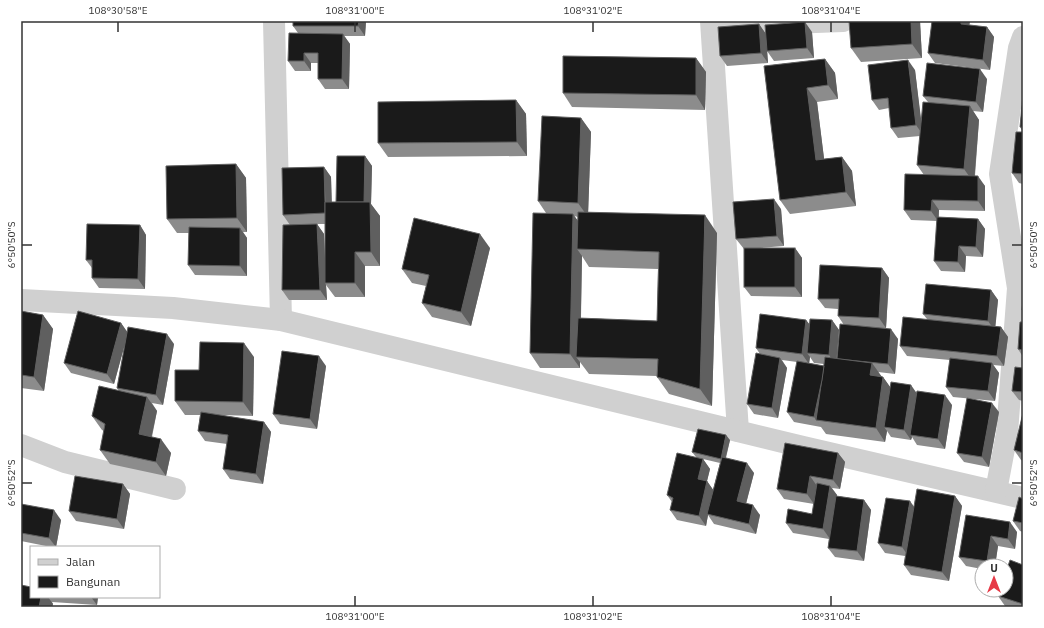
<svg xmlns="http://www.w3.org/2000/svg" width="1044" height="628" font-family="'IBM Plex Sans',sans-serif">
<style>
.lines{fill:none;stroke-linecap:round;stroke-linejoin:round}
.minor{stroke:#d0d0d0;stroke-width:22}
.wall{fill:#8c8c8c;fill-rule:evenodd}
.shaded-wall{fill:#5f5f5f}
.building{fill:#1a1a1a;stroke:#5f5f5f}
.ticks{fill:none;stroke:#333;stroke-width:1.5}
.neatline{fill:none;stroke:#333;stroke-width:1.5}
.ticks-label{font-size:10px;text-anchor:middle;fill:#333}
</style>
<rect width="100%" height="100%" fill="#fff"/>
<g class="lines">
<g class="minor">
<polyline points="274,21 281,320"/>
<polyline points="711,21 738,431"/>
<polyline points="712,26 843,21"/>
<polyline points="21,300 173,308 281,320 803,447 1023,498"/>
<polyline points="21,445 65,462 175,489"/>
<polyline points="996,491 1007,433 1018,288 1000,174 1019,48 1023,37"/>
</g>
</g>
<g class="wall">
<polygon points="293,21 366,21 365,36 344,36 350,44 349,89 325,89 318,79 318,63 311,63 311,71 295,71 288,61 298,33 293,26"/>
<polygon points="920,21 922,58 861,62 851,48"/>
<polygon points="932,21 970,21 969,25 987,27 994,37 990,70 935,63 928,53"/>
<polygon points="759,24 765,33 812,32 814,58 774,61 767,51 768,63 727,66 720,56"/>
<polygon points="696,58 706,72 705,110 572,107 563,93"/>
<polygon points="825,59 835,73 838,99 817,102 824,159 842,157 852,171 856,206 790,214 780,200 764,66"/>
<polygon points="915,70 921,122 928,102 923,96 987,79 983,112 973,111 979,120 975,176 985,186 985,211 939,210 939,217 978,219 985,229 983,257 966,256 965,272 941,271 934,261 937,221 911,220 904,210 924,175 917,165 920,136 898,138 891,128 889,108 879,110 872,100"/>
<polygon points="1023,94 1023,132 1020,127"/>
<polygon points="516,100 526,114 527,156 388,157 378,143"/>
<path d="M581,118l10,14 -3,80 129,21 -5,173 -43,-12 -12,-17v-1l-68,-2 -9,-12v6h-40l-10,-15 16,-140 -8,-12zM574,216l4,1v4zM582,256l7,11 69,2 -1,52 -76,-3z"/>
<polygon points="1023,132 1023,184 1019,183 1012,173"/>
<path d="M365,156l7,10 -1,38 9,12v50h-15v31h-30l-9,-12 1,15h-38l-7,-10 8,-65 -7,-10 41,-48 7,10 1,25h4zM317,224h8v35l-1,-25z"/>
<polygon points="236,164 246,178 247,232 243,232 247,238 247,276 195,275 188,265 189,233 177,233 167,219"/>
<polygon points="781,209 784,246 760,248 795,248 802,258 802,297 751,296 744,287 744,249 736,239"/>
<polygon points="140,225 146,235 145,289 99,288 92,278 92,268 86,260"/>
<polygon points="490,248 471,326 432,317 422,303 426,286 412,283 402,269"/>
<path d="M882,268l7,10 -3,50 12,11 -3,35 -17,-2 4,5h1l7,10 27,6 35,12 -7,44 -28,-4 -5,-8 -1,3 -20,-3 -4,-6 -2,11 -59,-8 -5,-7 -27,-5 -7,-10 10,-50 -15,-2 5,8 -9,50 -24,-4 -7,-10 13,-50 -4,-6 50,-28 4,5 22,-5 7,10 -2,28 7,-33 -6,-9v-7l-13,-1 -7,-9zM810,357l4,6 10,1v2l-15,-3z"/>
<polygon points="991,290 998,300 995,326 1001,327 1008,337 1004,366 993,365 999,373 995,401 953,397 946,387 950,360 907,356 900,346 927,319 923,314"/>
<polygon points="21,311 43,315 53,329 44,391 21,388"/>
<polygon points="1023,322 1023,357 1018,349"/>
<polygon points="121,323 127,332 174,344 163,405 152,403 157,411 152,437 171,453 166,476 110,464 100,450 104,431 102,430 92,416 119,391 117,388 125,343 114,384 71,373 64,363"/>
<polygon points="254,357 253,416 222,415 264,422 271,432 263,484 230,479 223,469 227,444 205,441 198,431 200,415 185,415 175,401 199,370"/>
<polygon points="326,366 317,429 280,424 273,414"/>
<polygon points="1023,368 1023,401 1019,400 1012,391"/>
<polygon points="999,412 989,467 964,462 957,453"/>
<polygon points="1023,413 1023,461 1021,460 1014,450"/>
<path d="M730,440l-4,18 28,15 -8,31 14,11 -4,19 -42,-10 -6,-9 -2,11 -29,-6 -7,-10 2,-8 -5,-7 29,-38 -4,-5zM703,459l17,4 -7,27 -6,-9 3,-12z"/>
<polygon points="838,453 845,462 840,489 832,488 837,495 837,496 864,500 871,510 864,561 835,557 828,548 829,539 793,533 786,523 812,514 814,504 784,499 777,489"/>
<polygon points="123,484 130,494 124,529 76,521 69,511"/>
<polygon points="955,496 962,506 949,581 911,575 904,565 905,556 885,553 878,543 914,507"/>
<polygon points="1023,499 1023,532 1020,531 1013,521"/>
<polygon points="21,504 61,520 56,547 51,547 21,541"/>
<polygon points="966,515 1017,532 1015,549 998,546 995,566 982,566 982,569 966,566 959,557"/>
<polygon points="1023,565 1023,607 1007,607 1005,606 998,596"/>
<polygon points="31,597 98,597 97,605 52,602 53,604 52,607 21,607"/>
</g>
<g class="shaded-wall">
<polygon points="359,21 366,21 365,36 358,26"/>
<polygon points="911,21 920,21 922,58 912,44"/>
<polygon points="961,21 970,21 968,34 961,24"/>
<polygon points="805,22 812,32 814,58 807,48"/>
<polygon points="759,24 766,34 768,63 761,53"/>
<polygon points="987,27 994,37 990,70 983,60"/>
<polygon points="343,34 350,44 349,89 342,79"/>
<polygon points="304,53 311,63 311,71 304,61"/>
<polygon points="696,58 706,72 705,110 696,95"/>
<polygon points="825,59 835,73 838,99 828,85"/>
<polygon points="908,60 915,70 923,135 916,125"/>
<polygon points="980,69 987,79 983,112 976,102"/>
<polygon points="807,88 817,102 826,174 816,160"/>
<polygon points="516,100 526,114 527,156 517,142"/>
<polygon points="970,106 979,120 974,183 964,169"/>
<polygon points="581,118 591,132 588,217 578,203"/>
<polygon points="365,156 372,166 371,204 380,216 380,266 371,252 364,203"/>
<polygon points="842,157 852,171 856,206 846,192"/>
<polygon points="236,164 246,178 247,232 237,218"/>
<polygon points="324,167 331,177 332,223 326,213"/>
<polygon points="978,176 985,186 985,211 978,201"/>
<polygon points="774,199 781,209 784,246 777,236"/>
<polygon points="932,200 939,210 938,221 931,211"/>
<polygon points="573,214 583,228 577,249 582,256 580,357 576,357 580,362 580,368 570,354"/>
<polygon points="705,215 717,233 712,406 700,389"/>
<polygon points="978,219 985,229 983,257 976,247"/>
<polygon points="317,224 324,234 326,283 325,283 326,285 327,300 320,290"/>
<polygon points="140,225 146,235 145,289 138,279"/>
<polygon points="240,228 247,238 247,276 240,266"/>
<polygon points="480,234 490,248 471,326 461,312"/>
<polygon points="959,246 966,256 965,272 958,262"/>
<polygon points="795,248 802,258 802,297 795,287"/>
<polygon points="355,252 365,266 365,297 355,283"/>
<polygon points="882,268 889,278 886,328 879,318"/>
<polygon points="991,290 998,300 995,331 988,321"/>
<polygon points="43,315 53,329 44,391 34,377"/>
<polygon points="806,320 813,329 807,353 810,357 809,364 802,354"/>
<polygon points="832,320 839,330 836,365 829,355"/>
<polygon points="121,323 128,333 114,384 107,374"/>
<polygon points="1001,327 1008,337 1004,366 997,356"/>
<polygon points="891,329 898,339 895,374 888,364"/>
<polygon points="167,334 174,344 163,405 156,395"/>
<polygon points="244,343 254,357 253,416 243,402"/>
<polygon points="319,356 326,366 317,429 310,419"/>
<polygon points="780,358 787,368 778,418 772,408"/>
<polygon points="872,363 882,377 870,375"/>
<polygon points="992,363 999,373 995,401 988,391"/>
<polygon points="825,366 816,420 821,427 814,417"/>
<polygon points="883,377 893,391 884,427 887,431 885,442 876,428"/>
<polygon points="911,385 918,395 910,435 912,437 911,440 904,430"/>
<polygon points="945,395 952,405 945,449 938,439"/>
<polygon points="147,397 157,411 149,448 139,434"/>
<polygon points="992,403 999,412 989,467 982,457"/>
<polygon points="264,422 271,432 263,484 256,474"/>
<polygon points="726,435 730,440 724,464 721,459"/>
<polygon points="161,439 171,453 166,476 156,462"/>
<polygon points="838,453 845,462 840,489 833,480"/>
<polygon points="703,459 710,469 707,481 714,491 707,514 708,515 706,526 699,516 698,479"/>
<polygon points="747,463 754,473 744,511 737,501"/>
<polygon points="810,476 817,486 814,504 807,494"/>
<polygon points="123,484 130,494 124,529 117,519"/>
<polygon points="830,486 837,495 830,539 823,529"/>
<polygon points="955,496 962,506 949,581 942,572"/>
<polygon points="864,500 871,510 864,561 857,551"/>
<polygon points="910,501 917,511 909,557 902,547"/>
<polygon points="753,505 760,515 756,534 749,524"/>
<polygon points="54,510 61,520 56,547 49,538"/>
<polygon points="1010,522 1017,532 1015,549 1008,539"/>
<polygon points="991,536 998,546 995,566 990,566 987,561"/>
<polygon points="41,597 48,597 53,604 52,607 39,607"/>
<polygon points="91,597 98,597 97,605"/>
</g>
<g class="building">
<polygon points="293,21 359,21 358,26 293,26"/>
<polygon points="849,21 911,21 912,44 851,48"/>
<polygon points="932,21 961,21 961,24 987,27 983,60 928,53"/>
<polygon points="805,22 807,48 767,51 765,25"/>
<polygon points="759,24 761,53 720,56 718,27"/>
<polygon points="289,33 343,34 342,79 318,79 318,53 304,53 304,61 288,61"/>
<polygon points="563,56 696,58 696,95 563,93"/>
<polygon points="825,59 828,85 807,88 816,160 842,157 846,192 780,200 764,66"/>
<polygon points="908,60 916,125 891,128 888,98 872,100 868,65"/>
<polygon points="927,63 980,69 976,102 923,96"/>
<polygon points="1023,94 1023,127 1020,127"/>
<polygon points="516,100 517,142 378,143 378,102"/>
<polygon points="923,102 970,106 964,169 917,165"/>
<polygon points="542,116 581,118 578,203 538,201"/>
<polygon points="1016,132 1023,132 1023,174 1012,173"/>
<polygon points="337,156 365,156 364,202 336,202"/>
<polygon points="236,164 237,218 167,219 166,166"/>
<polygon points="324,167 325,202 325,213 283,215 282,168"/>
<polygon points="905,174 978,176 978,201 932,200 931,211 904,210"/>
<polygon points="774,199 777,236 736,239 733,202"/>
<polygon points="325,202 370,202 371,252 355,252 355,283 325,283"/>
<polygon points="578,212 705,215 700,389 657,377 658,359 576,357 578,318 657,321 659,252 577,249"/>
<polygon points="533,213 573,214 570,354 530,353"/>
<polygon points="937,217 978,219 976,247 959,246 958,262 934,261"/>
<polygon points="414,218 480,234 461,312 422,303 429,275 402,269"/>
<polygon points="87,224 140,225 138,279 92,278 92,260 86,260"/>
<polygon points="317,224 320,290 282,290 283,225"/>
<polygon points="189,227 240,228 240,266 188,265"/>
<rect x="744" y="248" width="51" height="39"/>
<polygon points="820,265 882,268 879,318 838,316 839,299 818,299"/>
<polygon points="926,284 991,290 988,321 923,314"/>
<polygon points="1023,300 1023,310 1022,310"/>
<polygon points="21,311 43,315 34,377 21,375"/>
<polygon points="78,311 121,323 107,374 64,363"/>
<polygon points="760,314 806,320 802,354 756,348"/>
<polygon points="903,317 1001,327 997,356 900,346"/>
<polygon points="810,319 832,320 829,355 807,353"/>
<polygon points="1020,322 1023,322 1023,350 1018,349"/>
<polygon points="840,324 891,329 888,364 837,359"/>
<polygon points="128,327 167,334 156,395 117,388"/>
<polygon points="200,342 244,343 243,402 175,401 175,370 199,370"/>
<polygon points="282,351 319,356 310,419 273,414"/>
<polygon points="756,353 780,358 772,408 747,404"/>
<polygon points="825,357 872,363 870,375 883,377 876,428 816,420"/>
<polygon points="950,358 992,363 988,391 946,387"/>
<polygon points="797,361 824,366 822,380 814,417 787,412"/>
<polygon points="1015,367 1023,368 1023,392 1012,391"/>
<polygon points="891,382 911,385 904,430 884,427"/>
<polygon points="99,386 147,397 139,434 161,439 156,462 100,450 105,424 92,416"/>
<polygon points="917,391 945,395 938,439 910,435"/>
<polygon points="967,398 992,403 982,457 957,453"/>
<polygon points="201,412 264,422 256,474 223,469 228,435 198,431"/>
<polygon points="1023,413 1023,453 1014,450"/>
<polygon points="698,429 726,435 721,459 692,452"/>
<polygon points="785,443 838,453 833,480 810,476 807,494 777,489"/>
<polygon points="677,453 703,459 698,479 707,481 699,516 670,510 673,498 667,495"/>
<polygon points="722,457 747,463 737,501 753,505 749,524 707,514"/>
<polygon points="75,476 123,484 117,519 69,511"/>
<polygon points="817,483 830,486 823,529 786,523 788,509 812,514"/>
<polygon points="917,489 955,496 942,572 904,565"/>
<polygon points="836,496 864,500 857,551 828,548"/>
<polygon points="1019,497 1023,499 1023,523 1013,521"/>
<polygon points="886,498 910,501 902,547 878,543"/>
<polygon points="21,504 54,510 49,538 21,533"/>
<polygon points="966,515 1010,522 1008,539 991,536 987,561 959,557"/>
<polygon points="1010,560 1023,565 1023,604 998,596 1000,590 1006,590 1006,572"/>
<polygon points="21,585 31,587 31,597 41,597 39,607 21,607"/>
</g>
<path class="ticks" d="M118,22v10M355,22v10M593,22v10M831,22v10M22,245h10M1012,245h10M22,483h10M1012,483h10M355,596v10M593,596v10M831,596v10"/>
<rect width="1044" height="628" fill="none" stroke="#ffffff" stroke-width="44"/>
<rect x="30" y="546" width="130" height="52" fill="#ffffff" stroke="#adadad"/>
<rect x="38" y="559" width="20" height="6" fill="#d0d0d0" stroke="#adadad"/>
<text x="66" y="566" font-size="12" fill="#333333">Jalan</text>
<rect x="38" y="576" width="20" height="12" fill="#1a1a1a" stroke="#adadad"/>
<text x="66" y="586" font-size="12" fill="#333333">Bangunan</text>
<g transform="translate(994 578)"><circle r="19" fill="#ffffff" stroke="#adadad"/>
<path d="M0-3L7 15L0 10L-7 15Z" fill="#e63946"/>
<text y="-6" font-size="11" font-weight="bold" text-anchor="middle" fill="#333333">U</text>
</g>
<rect x="22" y="22" width="1000" height="584" class="neatline"/>
<g class="ticks-label">
<text x="118" y="14">108°30'58"E</text>
<text x="355" y="14">108°31'00"E</text>
<text x="593" y="14">108°31'02"E</text>
<text x="831" y="14">108°31'04"E</text>
<text transform="translate(11 245) rotate(-90)" y="4">6°50'50"S</text>
<text transform="translate(1033 245) rotate(-90)" y="4">6°50'50"S</text>
<text transform="translate(11 483) rotate(-90)" y="4">6°50'52"S</text>
<text transform="translate(1033 483) rotate(-90)" y="4">6°50'52"S</text>
<text x="355" y="620">108°31'00"E</text>
<text x="593" y="620">108°31'02"E</text>
<text x="831" y="620">108°31'04"E</text>
</g>
</svg>
